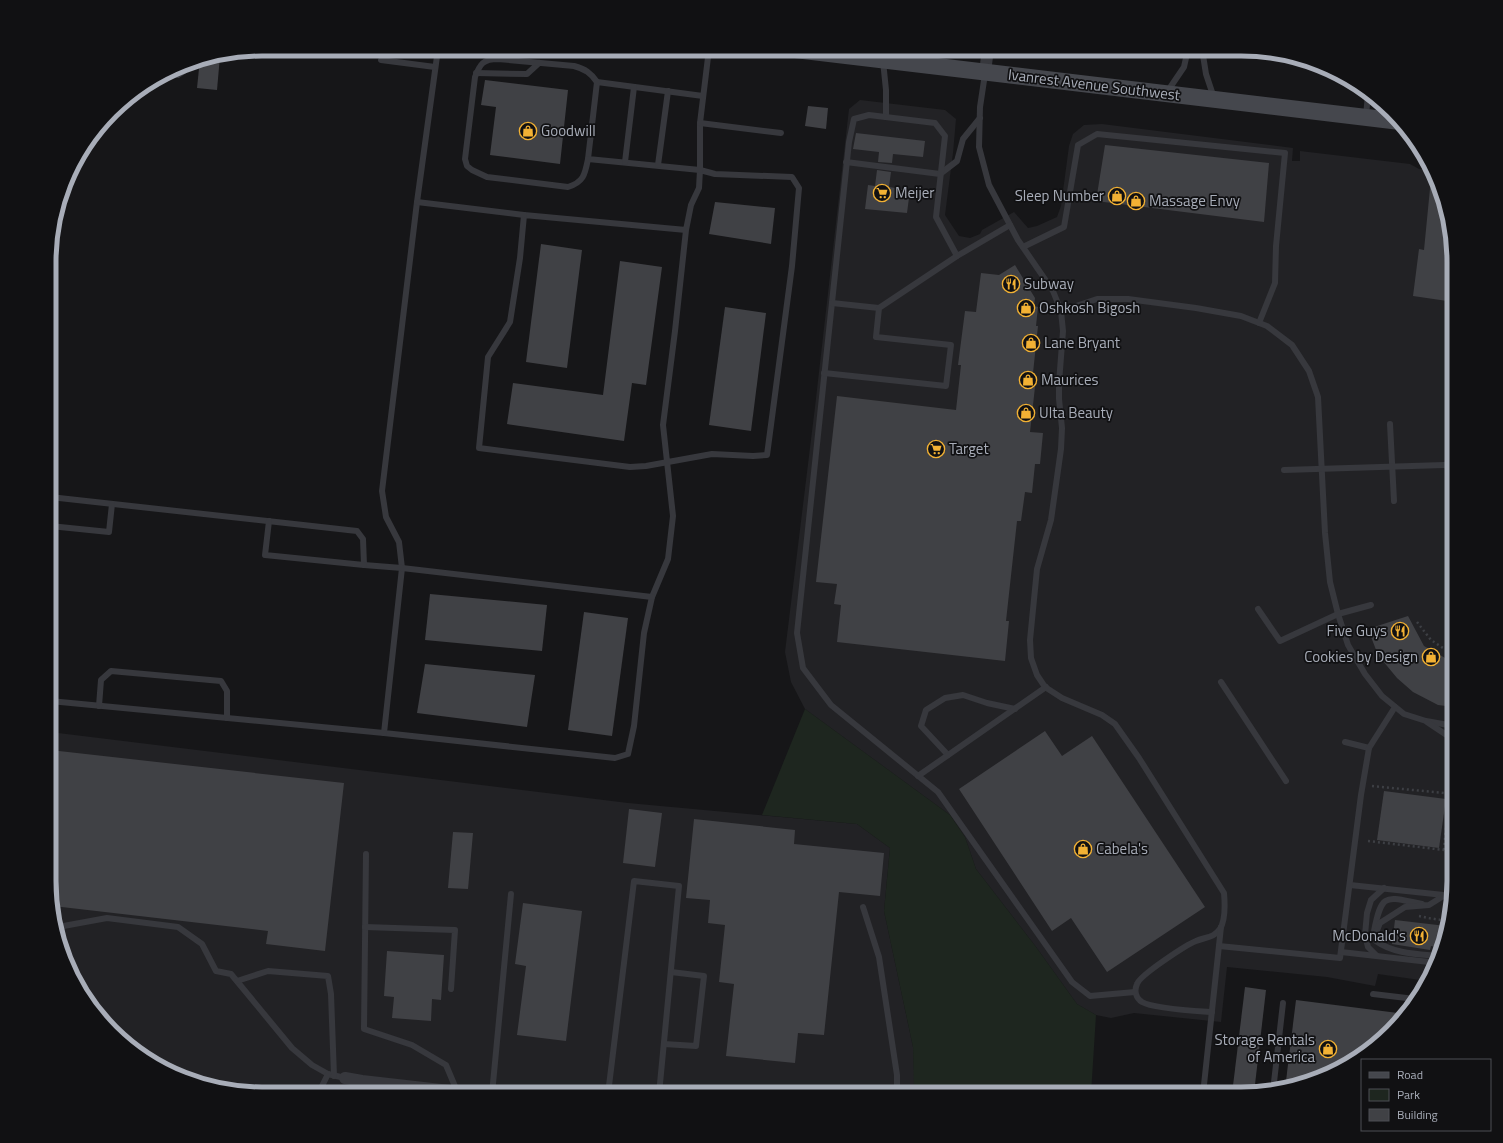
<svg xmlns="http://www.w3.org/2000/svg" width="1503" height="1143" font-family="'Titillium Web',sans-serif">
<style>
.built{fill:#222225}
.green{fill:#1e261f}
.building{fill:#404145}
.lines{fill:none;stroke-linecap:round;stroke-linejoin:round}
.path{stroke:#3d3f44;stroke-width:2.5;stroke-dasharray:2 3;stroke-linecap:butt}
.lane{stroke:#37383d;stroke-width:6}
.street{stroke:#37383d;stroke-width:12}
.secondary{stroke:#45474d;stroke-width:17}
.labels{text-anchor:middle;stroke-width:3.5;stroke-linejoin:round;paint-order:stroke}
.street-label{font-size:15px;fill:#a8adb8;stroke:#111113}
.poi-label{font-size:15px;fill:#a8adb8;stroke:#111113;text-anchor:start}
.rim{fill:none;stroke:#a8adb8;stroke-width:5}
</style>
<rect width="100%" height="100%" fill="#161618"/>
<g class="built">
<polygon points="860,100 945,110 956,119 953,153 945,215 959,236 970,238 980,234 982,230 1014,212 1028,228 1037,226 1057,217 1061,206 1069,146 1073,134 1084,125 1102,124 1293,148 1292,161 1300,161 1300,151 1410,164 1419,169 1433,170 1447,207 1454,262 1454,895 1438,963 1427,981 1378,974 1375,986 1327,977 1227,967 1221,1022 1134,1013 1111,1018 1096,1015 1077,1004 1036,947 976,869 965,837 950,815 805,709 791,682 785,652 815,407 849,109"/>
<polygon points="50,732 628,803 857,824 890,848 884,911 913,1047 915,1094 248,1094 181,1078 122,1041 71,975 49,895"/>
</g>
<polygon class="green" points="805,709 950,815 965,837 976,869 1036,947 1077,1004 1096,1015 1091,1094 914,1094 913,1047 884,911 890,848 857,824 762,815"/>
<g class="building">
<polygon points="220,56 217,90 197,88 200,59"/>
<polygon points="485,80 568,90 560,164 490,155 496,107 481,105"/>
<polygon points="808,106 828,108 826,129 805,126"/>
<polygon points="856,133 925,141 923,157 893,154 892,163 878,162 879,152 853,149"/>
<polygon points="1105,145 1269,163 1264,222 1096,201"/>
<polygon points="1432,168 1447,207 1454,262 1454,302 1413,296 1419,249 1424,250"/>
<polygon points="877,170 891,172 889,187 910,190 907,213 865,209 868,185 875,186"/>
<polygon points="715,202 775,208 771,244 709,234"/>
<polygon points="541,244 582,250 567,368 526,362"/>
<polygon points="620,261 662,267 646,385 632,383 624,441 507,424 513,383 603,395"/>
<polygon points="1015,265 1035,298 1034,306 1038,307 1036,326 1038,326 1033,373 1035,373 1033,386 1035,387 1030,432 1043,433 1040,464 1035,464 1032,493 1025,492 1021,521 1017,521 1006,621 1009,621 1005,661 837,642 841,605 834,604 837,584 816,582 837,396 956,410 961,365 958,365 965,311 976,312 981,273 999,275"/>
<polygon points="725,307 766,313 751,431 709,425"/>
<polygon points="430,594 547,605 542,651 425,640"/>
<polygon points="584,612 628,618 612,736 568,730"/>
<polygon points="1408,616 1424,646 1454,663 1454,707 1438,705 1413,692 1397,678 1378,655 1368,629"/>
<polygon points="425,664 535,675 527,727 417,713"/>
<polygon points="1045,731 1062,756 1092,736 1205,907 1107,972 1071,918 1052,931 959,789"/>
<polygon points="50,750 344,783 325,951 266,944 268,931 53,906 49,895"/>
<polygon points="1384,791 1446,799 1439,848 1377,840"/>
<polygon points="629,809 662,813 655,867 623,863"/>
<polygon points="694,819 795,830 794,844 884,853 880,896 839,892 824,1035 798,1033 795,1063 726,1056 734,984 719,982 725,925 708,923 710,900 686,898"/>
<polygon points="453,832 473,833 468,889 448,888"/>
<polygon points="523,903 582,911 566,1041 517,1035 526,966 515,964"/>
<polygon points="1395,920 1446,926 1441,948 1431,946 1430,950 1392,944"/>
<polygon points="387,951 444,955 441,1000 432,999 431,1021 392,1018 394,997 384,996"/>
<polygon points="1245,987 1266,990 1254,1093 1232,1094"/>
<polygon points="1296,1000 1398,1013 1396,1025 1335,1072 1285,1089"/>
</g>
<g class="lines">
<g class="path">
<polyline points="1417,622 1431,640 1443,648 1452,643"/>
<polyline points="1454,646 1452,643 1454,633"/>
<polyline points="1372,786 1454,794"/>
<polyline points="1449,793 1444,850 1454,851"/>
<polyline points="1452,794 1453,775"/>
<polyline points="1368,841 1444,850"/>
<polyline points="1419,916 1428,918 1448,921"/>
</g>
<g class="lane">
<polyline points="438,49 417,202 382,491 386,517 399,542 402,568 384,733 615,758 628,754 634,726 644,633 652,597 668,559 673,516 663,425 675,331 686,230 691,205 699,188 700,170 715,174 792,177 799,188 792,266 767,455 753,456 712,454 646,466 630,467 479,448 488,357 510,322 520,258 524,215 686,230"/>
<polyline points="1202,49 1206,74 1214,98"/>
<polyline points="381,60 435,67"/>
<polyline points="883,61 886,90 886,117"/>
<polyline points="476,73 527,74 539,63"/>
<polyline points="170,74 178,75 184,71 186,65"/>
<path d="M985,74l-5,33 -1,40 10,38 29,55 35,51 8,20 2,20 -4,52v16l3,29 -1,21 -10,71 -14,49 -7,71 1,18 6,17 8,12 17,11 40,17 13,9 24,34 85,135c1,11 2,26 -4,36 -6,9 -15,8 -24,12 -10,4 -56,34 -59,43 -3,7 -1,14 5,18 12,7 55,9 70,10"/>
<polyline points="1167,92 1184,67 1188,49"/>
<polyline points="703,96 597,82 588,159 700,170 700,123 709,49"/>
<polyline points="1366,116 1368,94"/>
<polyline points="700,123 781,133"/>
<path d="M588,159c-3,15 -4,23 -20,28l-81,-10 -15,-7 -5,-4 -2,-7 10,-82c5,-13 8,-18 23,-18l76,7c11,3 17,7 23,16"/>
<polyline points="625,162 634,87"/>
<polyline points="846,162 940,174 957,161 963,139 980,118"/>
<polyline points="658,165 668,91"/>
<polyline points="417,202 524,215"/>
<polyline points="1010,225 957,256 936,217 945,136 935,123 869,115 854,119 849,142 797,633 803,668 831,705 938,792 1072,982 1090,996 1135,992"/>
<polyline points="1023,247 1064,227 1078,145 1097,134 1285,153 1276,246 1275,283 1259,323"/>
<polyline points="832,303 879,308"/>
<polyline points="1061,311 1097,299 1128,299 1196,308 1241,316 1267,326 1292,345 1309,371 1318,397 1325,533 1330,582 1338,614 1348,645 1365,674 1382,696 1404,714 1426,721 1454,726"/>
<polyline points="824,373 946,386 951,345 876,337 879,308 957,256"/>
<polyline points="1390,424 1394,501"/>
<polyline points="1454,467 1444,465 1454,462"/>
<polyline points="1284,470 1444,465"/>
<polyline points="50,497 357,531 363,539 364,565 402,568 652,597"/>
<polyline points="269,521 265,555 364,565"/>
<polyline points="50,526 109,532 112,504"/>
<polyline points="1258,609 1280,641 1338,614 1371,605"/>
<polyline points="1221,682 1286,781"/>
<polyline points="50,701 384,733"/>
<polyline points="99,706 101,680 111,671 221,681 227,691 227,718"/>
<polyline points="1427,722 1454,740"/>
<polyline points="1345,742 1369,748 1395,707"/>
<polyline points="948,755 921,726 926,710 945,698 963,695 987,703 1015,709"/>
<polyline points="918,776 1046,687"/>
<polyline points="366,854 364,1029 412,1045 446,1065 457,1091"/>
<polyline points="1350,885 1453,896"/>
<polyline points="863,907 879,957 897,1075 897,1094"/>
<polyline points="58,927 107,918 178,927 202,944 216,971 231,974 292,1048 312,1065 328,1074 345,1078"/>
<polyline points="365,927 455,930 451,989"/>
<path d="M1374,931c8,-40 12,-34 48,-27"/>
<polyline points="1219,946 1340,958 1361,795 1369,748"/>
<polyline points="1341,952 1438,963"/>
<polyline points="1377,956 1368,947 1365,935 1367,913 1371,900 1384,888"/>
<path d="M1439,956c-21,-2 -45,-2 -63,-15v-8l4,-10 25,-16 24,-2 16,-10"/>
<polyline points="237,981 268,971 328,976 331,994 334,1076"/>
<polyline points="1373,994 1415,999"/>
<polyline points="664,1044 696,1046 704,976 671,972"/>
<polyline points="1273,1091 1283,1003"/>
<polyline points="318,1094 328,1074"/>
<polyline points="372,1094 375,1083"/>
<polyline points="492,1094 511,894"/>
<polyline points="608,1094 634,881 679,886 659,1094"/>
<polyline points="1203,1094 1221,927"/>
</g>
<g class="street">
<polyline points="985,72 988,49"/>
<polyline points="345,1078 362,1081 476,1094"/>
</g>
<polyline class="secondary" points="791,49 1396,121"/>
</g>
<defs>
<symbol id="shop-ring" viewBox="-11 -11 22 22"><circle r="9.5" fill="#111113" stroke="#f2b134" stroke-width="1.5"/><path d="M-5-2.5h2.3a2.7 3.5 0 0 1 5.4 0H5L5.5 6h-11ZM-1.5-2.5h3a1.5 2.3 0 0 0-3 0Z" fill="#f2b134"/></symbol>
<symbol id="supermarket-ring" viewBox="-11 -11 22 22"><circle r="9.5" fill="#111113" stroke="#f2b134" stroke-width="1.5"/><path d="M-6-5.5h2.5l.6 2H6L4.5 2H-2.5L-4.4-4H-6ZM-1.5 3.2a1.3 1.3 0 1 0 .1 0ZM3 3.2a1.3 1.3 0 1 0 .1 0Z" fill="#f2b134"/></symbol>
<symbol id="restaurant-ring" viewBox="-11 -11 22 22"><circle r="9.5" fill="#111113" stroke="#f2b134" stroke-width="1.5"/><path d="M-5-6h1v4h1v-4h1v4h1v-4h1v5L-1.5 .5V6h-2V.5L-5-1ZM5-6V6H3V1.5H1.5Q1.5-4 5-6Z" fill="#f2b134"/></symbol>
</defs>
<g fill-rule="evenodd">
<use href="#shop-ring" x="518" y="121" width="20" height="20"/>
<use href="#supermarket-ring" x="872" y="183" width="20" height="20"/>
<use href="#shop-ring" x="1107" y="186" width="20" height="20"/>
<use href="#shop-ring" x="1126" y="191" width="20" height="20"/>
<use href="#restaurant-ring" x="1001" y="274" width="20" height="20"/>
<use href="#shop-ring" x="1016" y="298" width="20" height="20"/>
<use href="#shop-ring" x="1021" y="333" width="20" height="20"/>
<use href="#shop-ring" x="1018" y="370" width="20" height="20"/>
<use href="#shop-ring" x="1016" y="403" width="20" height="20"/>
<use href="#supermarket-ring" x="926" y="439" width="20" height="20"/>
<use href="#restaurant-ring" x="1390" y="621" width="20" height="20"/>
<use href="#shop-ring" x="1421" y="647" width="20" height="20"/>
<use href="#shop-ring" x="1073" y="839" width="20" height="20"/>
<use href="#restaurant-ring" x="1409" y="926" width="20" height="20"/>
<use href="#shop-ring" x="1318" y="1039" width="20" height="20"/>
</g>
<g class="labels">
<g class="street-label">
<text transform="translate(1094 85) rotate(7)" y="5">Ivanrest Avenue Southwest</text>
</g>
<g class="poi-label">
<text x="541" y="136">Goodwill</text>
<text x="895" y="198">Meijer</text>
<text x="1104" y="201" text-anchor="end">Sleep Number</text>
<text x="1149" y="206">Massage Envy</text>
<text x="1024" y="289">Subway</text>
<text x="1039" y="313">Oshkosh Bigosh</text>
<text x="1044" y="348">Lane Bryant</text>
<text x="1041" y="385">Maurices</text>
<text x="1039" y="418">Ulta Beauty</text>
<text x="949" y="454">Target</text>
<text x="1387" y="636" text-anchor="end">Five Guys</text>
<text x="1418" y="662" text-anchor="end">Cookies by Design</text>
<text x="1096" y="854">Cabela's</text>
<text x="1406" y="941" text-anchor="end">McDonald's</text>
<text x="1315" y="1045" text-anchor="end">Storage Rentals<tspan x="1315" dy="17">of America</tspan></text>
</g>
</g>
<path d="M0 0H1503V1143H0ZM262 56H1241A206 206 0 0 1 1447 262V881A206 206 0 0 1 1241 1087H262A206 206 0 0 1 56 881V262A206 206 0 0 1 262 56Z" fill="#111113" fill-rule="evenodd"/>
<path class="rim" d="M262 56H1241A206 206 0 0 1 1447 262V881A206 206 0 0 1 1241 1087H262A206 206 0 0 1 56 881V262A206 206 0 0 1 262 56Z"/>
<rect x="1361" y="1059" width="130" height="72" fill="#111113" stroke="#4d4f55"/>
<rect x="1369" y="1072" width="20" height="6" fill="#45474d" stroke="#4d4f55"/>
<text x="1397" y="1079" font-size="12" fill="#a8adb8">Road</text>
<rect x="1369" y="1089" width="20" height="12" fill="#1e261f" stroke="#4d4f55"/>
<text x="1397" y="1099" font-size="12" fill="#a8adb8">Park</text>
<rect x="1369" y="1109" width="20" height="12" fill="#404145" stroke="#4d4f55"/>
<text x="1397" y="1119" font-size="12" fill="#a8adb8">Building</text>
</svg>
